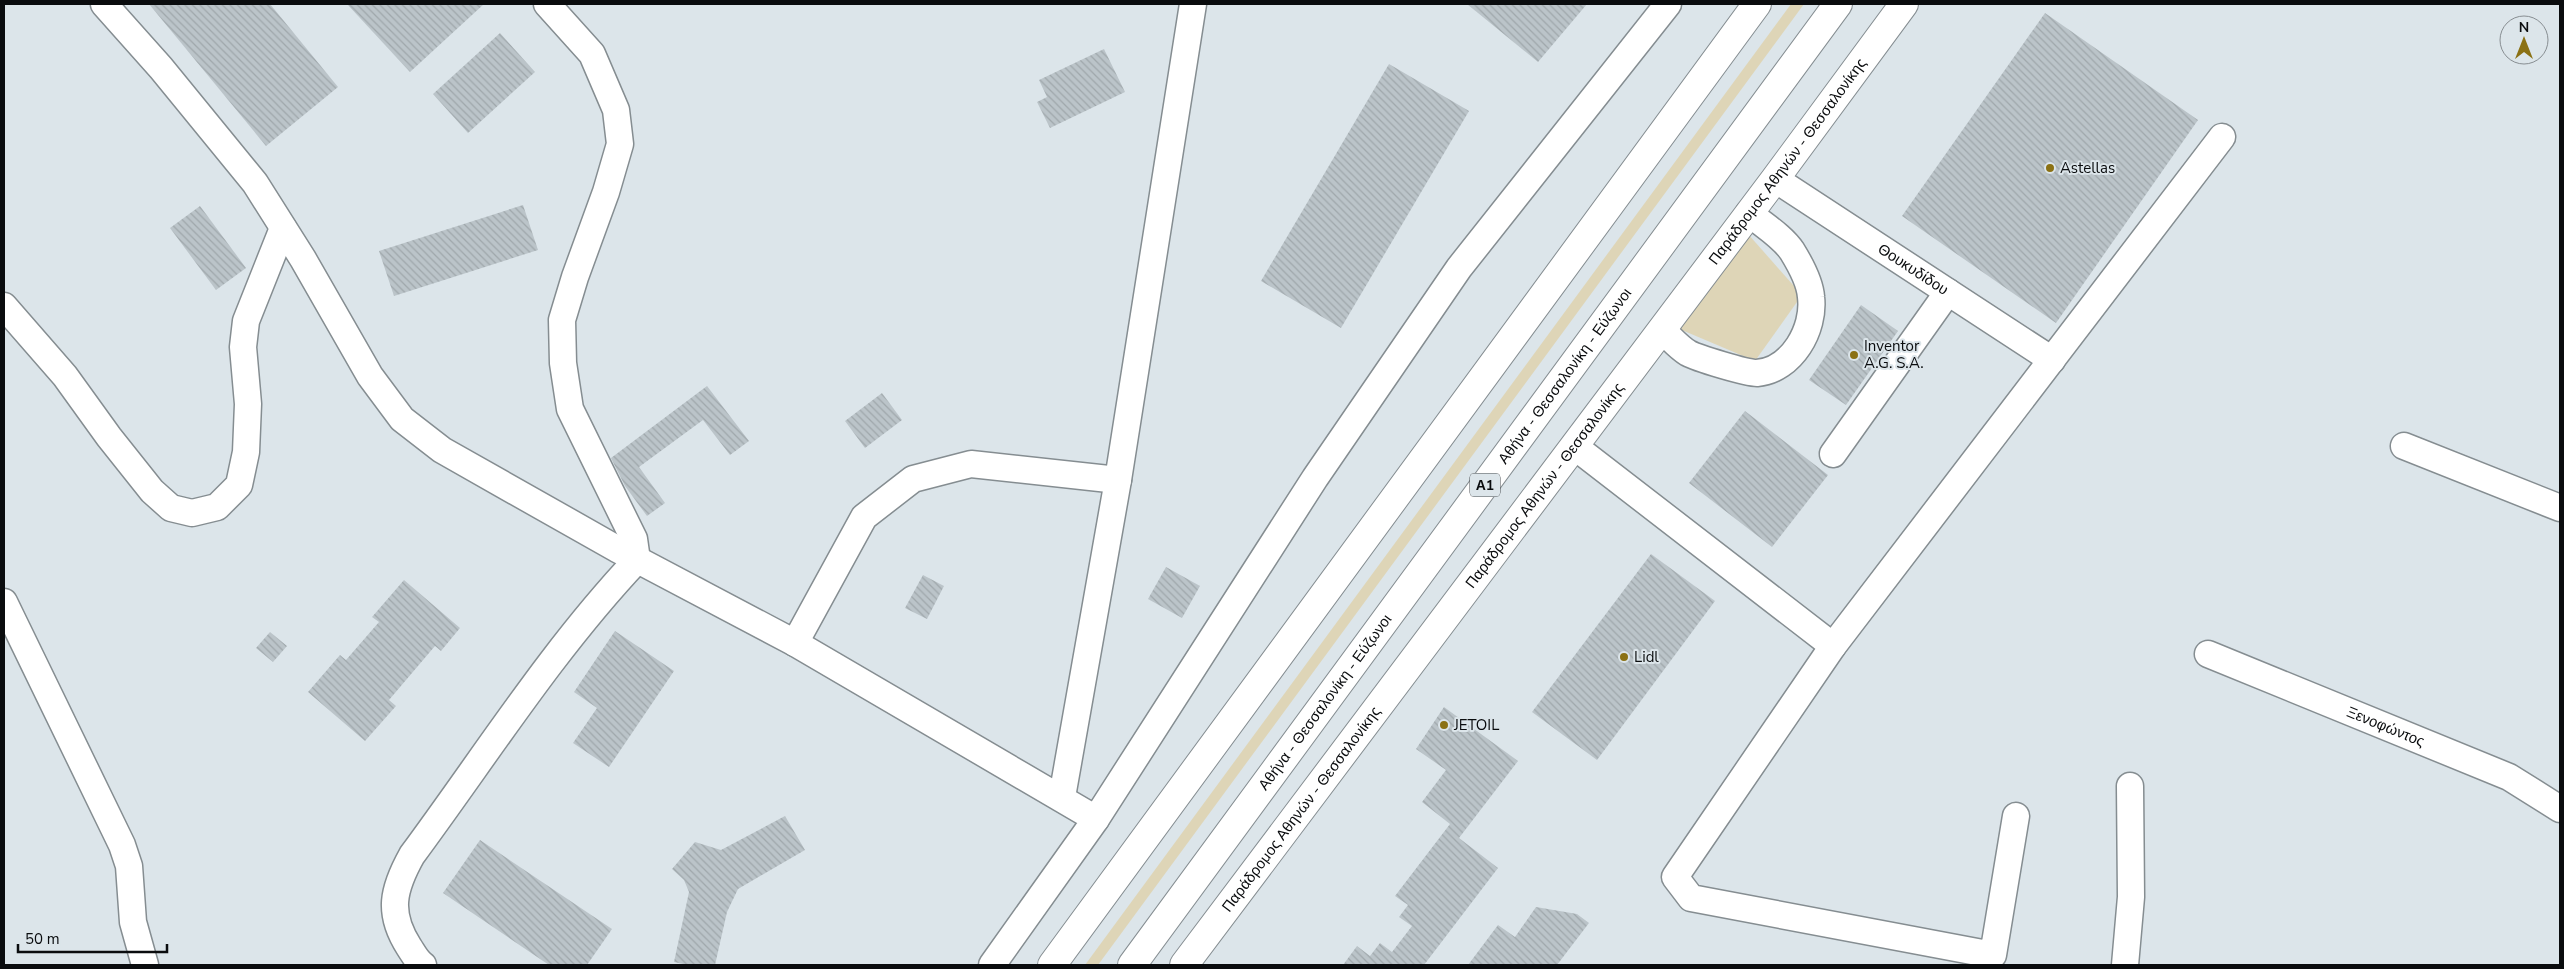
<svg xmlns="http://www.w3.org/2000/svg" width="2564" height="969" font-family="'Nunito Sans',sans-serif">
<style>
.grass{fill:#ded5b7}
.building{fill:url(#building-back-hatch)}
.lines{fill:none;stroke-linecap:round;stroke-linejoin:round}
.minor-casing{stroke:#858d91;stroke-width:29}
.major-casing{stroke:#858d91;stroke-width:30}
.highway-casing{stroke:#858d91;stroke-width:30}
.minor{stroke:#fff;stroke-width:26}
.major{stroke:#fff;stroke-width:28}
.highway{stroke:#fff;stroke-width:28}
.poi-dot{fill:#8b7114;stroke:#dce5ea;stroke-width:2}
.labels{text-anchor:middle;stroke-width:4;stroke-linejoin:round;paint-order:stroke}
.shield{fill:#dce5ea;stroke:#494d50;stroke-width:1}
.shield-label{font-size:14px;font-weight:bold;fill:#0a0c0e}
.street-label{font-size:15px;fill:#0a0c0e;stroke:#dce5ea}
.poi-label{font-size:15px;fill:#0a0c0e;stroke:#dce5ea;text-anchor:start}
</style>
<defs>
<pattern id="building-back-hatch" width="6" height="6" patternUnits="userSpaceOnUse" patternTransform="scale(1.25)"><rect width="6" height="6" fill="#bbc4c9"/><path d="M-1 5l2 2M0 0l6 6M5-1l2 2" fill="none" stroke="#9fa7ab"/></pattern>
</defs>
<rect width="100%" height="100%" fill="#dce5ea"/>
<g class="grass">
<polygon points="1791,4 1804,4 1098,965 1085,965"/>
<polygon points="1748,234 1802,295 1755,361 1677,328"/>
</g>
<g class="building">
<polygon points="149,4 270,4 338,87 266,146"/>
<polygon points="347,4 484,4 410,72"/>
<polygon points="1467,4 1587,4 1538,62"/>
<polygon points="2045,13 2198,120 2056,323 1902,216"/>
<polygon points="500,33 535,72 468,133 433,94"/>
<polygon points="1104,49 1125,92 1050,128 1037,102 1047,97 1039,80"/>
<polygon points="1389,64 1469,111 1341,328 1261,281"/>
<polygon points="523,205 538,250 394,296 379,251"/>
<polygon points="200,206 246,268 216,290 170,228"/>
<polygon points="1861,305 1898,331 1846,405 1809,380"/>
<polygon points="707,386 749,441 730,455 703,420 639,467 665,503 647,516 625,486 611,458"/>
<polygon points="882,393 902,420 865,448 845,421"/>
<polygon points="1745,411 1828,475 1772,547 1689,483"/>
<polygon points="1651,554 1715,601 1597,760 1532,712"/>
<polygon points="1166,567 1200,586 1182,618 1148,599"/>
<polygon points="923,575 944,586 927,619 905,608"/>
<polygon points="404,580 460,628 441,651 435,646 389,700 396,706 365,741 308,692 340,655 346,660 379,622 372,617"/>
<polygon points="615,631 674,671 609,767 573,743 597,708 574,692"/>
<polygon points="270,632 287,646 273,662 256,648"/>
<polygon points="1444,707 1518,761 1459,838 1498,868 1424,965 1343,965 1357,946 1370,956 1380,943 1392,952 1412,926 1399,917 1408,905 1395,896 1450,824 1422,802 1446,770 1416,749"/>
<polygon points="785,816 805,850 738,889 727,912 715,965 688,965 674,962 689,892 684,880 672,869 695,842 721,850"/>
<polygon points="480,840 612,929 587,965 549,965 443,893"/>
<polygon points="1536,907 1577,914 1589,923 1557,965 1468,965 1498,925 1515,937"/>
</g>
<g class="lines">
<defs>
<g id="minor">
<polyline points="104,4 161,68 255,183 303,259 370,376 402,419 442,450 617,549 795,643 1096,819 992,965"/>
<polyline points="547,4 592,54 616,110 620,144 606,192 575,277 562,320 563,363 570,409 634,539 637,560"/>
<path id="s1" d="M1775,179l277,181"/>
<polyline points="4,306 65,376 109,437 152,491 171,508 192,513 217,507 239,485 246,452 248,404 243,347 246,321 283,228"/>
<path d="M1662,330c8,7 16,17 26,23 9,5 58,20 69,20 35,-3 58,-44 54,-76 -1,-15 -11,-33 -19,-46 -10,-15 -29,-26 -43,-38"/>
<polyline points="1574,446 1833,646"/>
<polyline points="2404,446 2560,508"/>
<polyline points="1833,454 1948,292"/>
<polyline points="4,602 122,845 129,866 133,922 145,965"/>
<polyline points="795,643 864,517 913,479 971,464 1118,480"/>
<path id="s2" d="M2208,654l301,123 51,32"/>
<polyline points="1062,797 1118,480 1193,4"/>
<polyline points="2016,816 1993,955 1691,898 1675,877 1833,646 2222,137"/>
<polyline points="1096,819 1315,478 1459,268 1668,4"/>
<path d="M423,965c-6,-4 -10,-12 -14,-18 -22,-34 -16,-58 3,-92 74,-100 140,-205 225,-295"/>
<polyline points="2125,965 2131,897 2130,786"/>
</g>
<g id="major">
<path id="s3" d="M1184,965l591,-786 129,-175"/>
</g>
<g id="highway">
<polyline points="1052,965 1757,4"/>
<path id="s4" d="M1132,965l706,-961"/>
</g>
</defs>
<use href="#minor" class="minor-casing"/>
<use href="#major" class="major-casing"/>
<use href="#highway" class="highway-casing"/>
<use href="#minor" class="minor"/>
<use href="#major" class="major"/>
<use href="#highway" class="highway"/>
</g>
<g class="poi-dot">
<circle cx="2050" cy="168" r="5"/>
<circle cx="1854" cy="355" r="5"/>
<circle cx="1624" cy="657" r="5"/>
<circle cx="1444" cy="725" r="5"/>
</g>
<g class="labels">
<rect class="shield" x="1470" y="473.5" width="30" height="23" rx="4"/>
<g class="shield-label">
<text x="1485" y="490">Α1</text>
</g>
<g class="street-label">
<text dy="5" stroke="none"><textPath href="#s3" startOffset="1005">Παράδρομος Αθηνών - Θεσσαλονίκης</textPath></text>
<text dy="5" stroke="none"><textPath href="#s1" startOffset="165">Θουκυδίδου</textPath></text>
<text dy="5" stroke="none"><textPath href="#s4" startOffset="731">Αθήνα - Θεσσαλονίκη - Εύζωνοι</textPath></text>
<text dy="5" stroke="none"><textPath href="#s3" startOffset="600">Παράδρομος Αθηνών - Θεσσαλονίκης</textPath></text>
<text dy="5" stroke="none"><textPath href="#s4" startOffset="326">Αθήνα - Θεσσαλονίκη - Εύζωνοι</textPath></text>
<text dy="5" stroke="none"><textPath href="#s2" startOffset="192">Ξενοφώντος</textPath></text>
<text dy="5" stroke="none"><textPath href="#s3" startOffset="195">Παράδρομος Αθηνών - Θεσσαλονίκης</textPath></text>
</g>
<g class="poi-label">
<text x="2060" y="173">Astellas</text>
<text x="1864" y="351">Inventor<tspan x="1864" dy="17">A.G. S.A.</tspan></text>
<text x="1634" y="662">Lidl</text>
<text x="1454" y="730">JETOIL</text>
</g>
</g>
<rect width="2564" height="969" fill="none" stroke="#0a0c0e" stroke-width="10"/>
<g transform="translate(2524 40)"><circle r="24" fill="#dce5ea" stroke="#888e92"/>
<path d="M0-4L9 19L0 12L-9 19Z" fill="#8b7114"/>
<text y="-8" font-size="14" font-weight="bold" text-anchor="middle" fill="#0a0c0e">N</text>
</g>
<path d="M18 944v8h149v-8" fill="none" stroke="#0a0c0e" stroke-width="2.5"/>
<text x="25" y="944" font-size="15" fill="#0a0c0e" stroke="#dce5ea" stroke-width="4" paint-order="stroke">50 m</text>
</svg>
